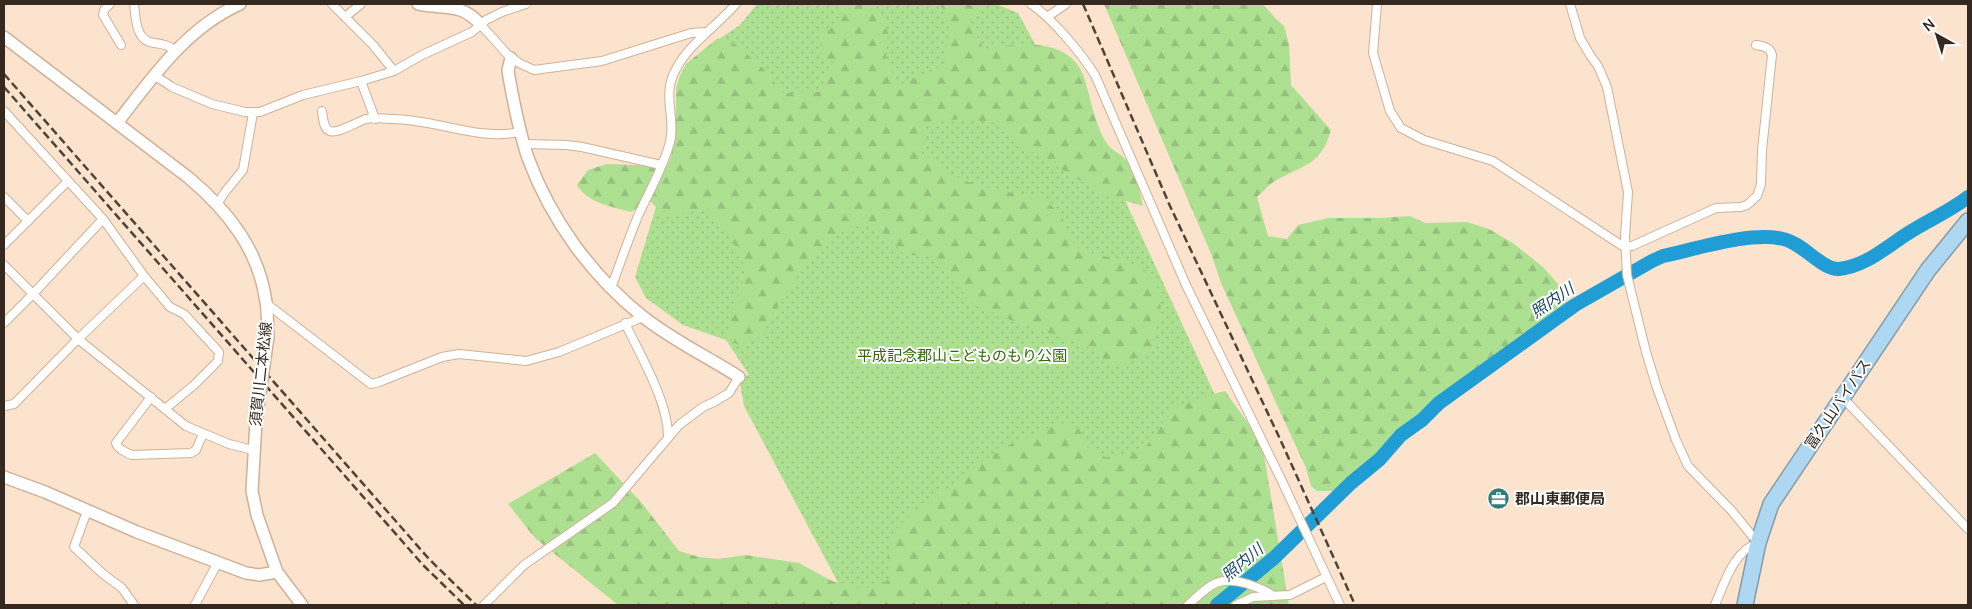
<svg xmlns="http://www.w3.org/2000/svg" width="1972" height="609" font-family="Manrope,'Noto Sans JP',sans-serif">
<style>
.grass{fill:url(#grass-dots)}
.forest{fill:url(#forest-firs)}
.lines{fill:none;stroke-linecap:round;stroke-linejoin:round}
.river{stroke:#209dd4;stroke-width:14}
.street-casing{stroke:#cfb197;stroke-width:10}
.secondary-casing{stroke:#cfb197;stroke-width:14}
.highway-casing{stroke:#849ba8;stroke-width:18}
.street{stroke:#fff;stroke-width:8}
.secondary{stroke:#fff;stroke-width:11}
.highway{stroke:#aed8f1;stroke-width:15}
.rail{stroke:#4f4236;stroke-width:2.5;stroke-dasharray:8 4;stroke-linecap:butt}
.secondary-bridge-casing{stroke:#cfb197;stroke-width:14;stroke-linecap:butt}
.secondary-bridge{stroke:#fff;stroke-width:11}
.labels{text-anchor:middle;stroke-width:4;stroke-linejoin:round;paint-order:stroke}
.park-label{font-size:15px;fill:#35660b;stroke:#fff}
.street-label{font-size:15px;fill:#35291f;stroke:#fff}
.poi-label{font-size:15px;font-weight:bold;fill:#35291f;stroke:#fff;text-anchor:start}
.water-label{font-size:16px;font-style:italic;fill:#18475e;stroke:#fff}
</style>
<defs>
<pattern id="grass-dots" width="8" height="8" patternUnits="userSpaceOnUse" patternTransform="scale(1.25)"><rect width="8" height="8" fill="#ade191"/><path d="M2 2h.1M6 6h.1" fill="none" stroke="#95c17d" stroke-width="1.8" stroke-linecap="round"/></pattern>
<pattern id="forest-firs" width="22" height="20" patternUnits="userSpaceOnUse" patternTransform="scale(1.25)"><rect width="22" height="20" fill="#ade191"/><path d="M5 1l3.5 6h-7zM16 11l3.5 6h-7z" fill="#95c17d"/></pattern>
</defs>
<rect width="100%" height="100%" fill="#fce3cd"/>
<polygon class="grass" points="757,4 996,4 1018,13 1036,46 1068,77 1276,527 850,605 744,406 739,377 749,375 726,340 683,325 646,298 635,277 671,157 676,113 704,49 740,25"/>
<g class="forest">
<path d="M836,4h36l9,11 7,18 -2,24 12,28 46,-21 6,-39 -10,-21h44l-10,9 -4,11 14,25c33,-7 86,-12 100,28 6,19 12,52 24,68 4,5 11,8 15,12 13,13 16,31 20,49l-38,-11 -75,-44 -38,-29 -31,-3 -23,2 -14,6 -2,27 40,26 30,9 52,10 17,16 9,24 13,13 44,9 27,14 6,22 1,12 -9,42 -38,16 -28,-21 -81,-28 -34,-15 -32,-45 -35,-4 -21,-20 -25,-13 -38,28 -20,23 -32,49 -6,14 -20,11 -16,-6 9,-38 12,-30 -13,-28 -26,-36 -42,9 -16,-16 -19,11c-18,-5 -44,-9 -54,-27l11,-15 19,-6 60,2 9,-19v-59l3,-10 7,-14 32,-26 17,6 29,25 19,24 36,-1 14,-30 -11,-5 -3,-24 11,-4 13,-14z"/>
<path d="M1104,4h159l13,15 8,7 5,18 2,41 40,45c-10,36 -27,34 -56,51 -7,4 -12,11 -18,16l11,39 19,3 11,-14 31,-7h51l30,-2 15,7 42,-1 22,7 25,15 29,23 23,26 1,15 -47,31 -81,58 -31,29 -42,45 -31,20h-18l-6,-5 -5,-18 -85,-185 -9,-27z"/>
<polygon points="1225,391 1262,443 1289,605 618,605 535,538 508,504 595,453 641,502 679,551 699,557 719,559 745,555 799,563 832,581 862,588 881,586 889,578 888,553 896,530 916,507 952,486 988,458 1009,445 1037,432 1064,423 1079,429 1088,448 1107,458 1142,452 1173,409 1201,397"/>
</g>
<g class="lines">
<path class="river" d="M1217,605l57,-47 77,-75 29,-24 21,-24 21,-15 17,-17 136,-98 77,-44 11,-5c33,-7 88,-25 120,-17 20,4 39,31 56,30 28,-3 48,-23 71,-37 19,-12 40,-21 58,-35"/>
<defs>
<g id="street">
<polyline points="110,4 104,10 103,15 121,45"/>
<path d="M134,4c2,14 1,37 20,39 9,1 14,2 22,8"/>
<polyline points="332,4 373,45 394,71"/>
<path d="M1031,4c21,14 50,49 64,71l91,210 95,194 59,126"/>
<path d="M1377,4l-4,49 17,58 11,17 23,12 69,21 131,86 8,-1 84,-38 25,-1 6,-2 10,-9 4,-12 1,-34 10,-95c-2,-8 -9,-9 -16,-10"/>
<path d="M1570,4l10,34 10,17 8,11 9,21 21,105 -3,45 2,38 19,77 11,36 19,52 12,26 43,44 27,33c-24,7 -34,41 -43,62"/>
<polyline points="345,17 361,4"/>
<polyline points="1047,17 1066,4"/>
<polyline points="481,25 508,55 519,63 534,70 602,61 691,33 705,32"/>
<polyline points="154,75 172,87 212,104 245,112 260,112 303,95 361,81 394,71 422,55 472,32 486,20 502,12 526,4"/>
<polyline points="361,81 375,119"/>
<polyline points="4,111 103,219 144,276 170,307 184,314 219,352 218,361 194,385 165,409"/>
<path d="M322,111c1,6 1,18 8,20 7,3 27,-9 36,-12 7,-2 18,0 26,0 44,0 84,22 128,13"/>
<polyline points="524,144 566,145 582,147 661,165"/>
<polyline points="4,197 28,221"/>
<polyline points="217,204 225,192 243,170 253,113"/>
<polyline points="4,245 67,182"/>
<polyline points="4,265 78,339 186,426 229,444 253,450"/>
<path d="M611,288c9,-24 17,-48 27,-72 11,-24 25,-48 32,-74 6,-23 -8,-47 5,-71 14,-28 41,-44 61,-67"/>
<polyline points="267,304 371,384 379,382 442,357 459,354 526,361 559,352 643,317"/>
<polyline points="4,323 32,295 103,219"/>
<path d="M625,323c15,32 43,78 43,113"/>
<path d="M151,397l-35,46c1,5 10,10 16,12l59,-2 5,-3 7,-16"/>
<polyline points="1843,398 1968,529"/>
<polyline points="4,406 14,404 78,339 144,276"/>
<polyline points="87,511 74,547 103,574 122,588 134,605"/>
<polyline points="195,605 218,562"/>
<polyline points="484,605 524,565 613,503 679,425 703,407 714,402 729,393 739,377"/>
<path d="M1188,605c22,-20 29,-30 60,-21 8,3 19,6 25,12"/>
<polyline points="1236,605 1253,597 1290,595 1326,577"/>
</g>
<g id="secondary">
<path d="M418,4c25,6 42,-3 63,21"/>
<path d="M4,37l185,141c39,33 70,72 77,124 2,11 1,23 2,35"/>
<path d="M511,58l-3,12 1,7c5,27 10,55 19,81 23,62 63,117 114,158 30,24 66,41 97,61"/>
<path d="M117,123c35,-45 69,-95 123,-119"/>
<polyline points="256,421 252,491 257,515 277,572 302,605"/>
<polyline points="4,477 45,492 137,532 246,573 259,575 277,572"/>
</g>
<polyline id="highway" points="1745,605 1758,543 1771,504 1928,270 1968,221"/>
</defs>
<use href="#street" class="street-casing"/>
<use href="#secondary" class="secondary-casing"/>
<use href="#highway" class="highway-casing"/>
<use href="#street" class="street"/>
<use href="#secondary" class="secondary"/>
<use href="#highway" class="highway"/>
<g class="rail">
<polyline points="1083,4 1170,206 1280,439 1355,605"/>
<polyline points="4,74 429,559 476,605"/>
<polyline points="4,87 423,565 464,605"/>
</g>
<defs>
<polyline id="secondary-bridge" points="256,421 268,337"/>
</defs>
<use href="#secondary-bridge" class="secondary-bridge-casing"/>
<use href="#secondary-bridge" class="secondary-bridge"/>
</g>
<defs>
<symbol id="office-disc" viewBox="-11 -11 22 22"><circle r="9.5" fill="#327b78" stroke="#fff"/><path d="M-6-3h4V-5.5h4V-3h4V5H-6ZM-1-4.5V-3h2v-1.5ZM-6 0V1H6V0Z" fill="#fff"/></symbol>
</defs>
<g fill-rule="evenodd">
<use href="#office-disc" x="1486" y="486" width="25" height="25"/>
</g>
<g class="labels">
<g class="park-label">
<text x="962" y="361">平成記念郡山こどものもり公園</text>
</g>
<g class="street-label">
<text transform="translate(261 374) rotate(-84)" y="5">須賀川二本松線</text>
<text transform="translate(1838 404) rotate(-56)" y="5">富久山バイパス</text>
</g>
<g class="poi-label">
<text x="1515" y="504">郡山東郵便局</text>
</g>
<g class="water-label">
<text transform="translate(1552 300) rotate(-34)" y="6">照内川</text>
<text transform="translate(1242 562) rotate(-40)" y="6">照内川</text>
</g>
</g>
<rect width="1972" height="609" fill="none" stroke="#35291f" stroke-width="10"/>
<g transform="translate(1937 35) rotate(321)" stroke="#ffffff" stroke-width="4" paint-order="stroke">
<path d="M0-4L9 19L0 12L-9 19Z" fill="#35291f"/>
<text y="-8" font-size="14" font-weight="bold" text-anchor="middle" fill="#35291f">N</text>
</g>
</svg>
